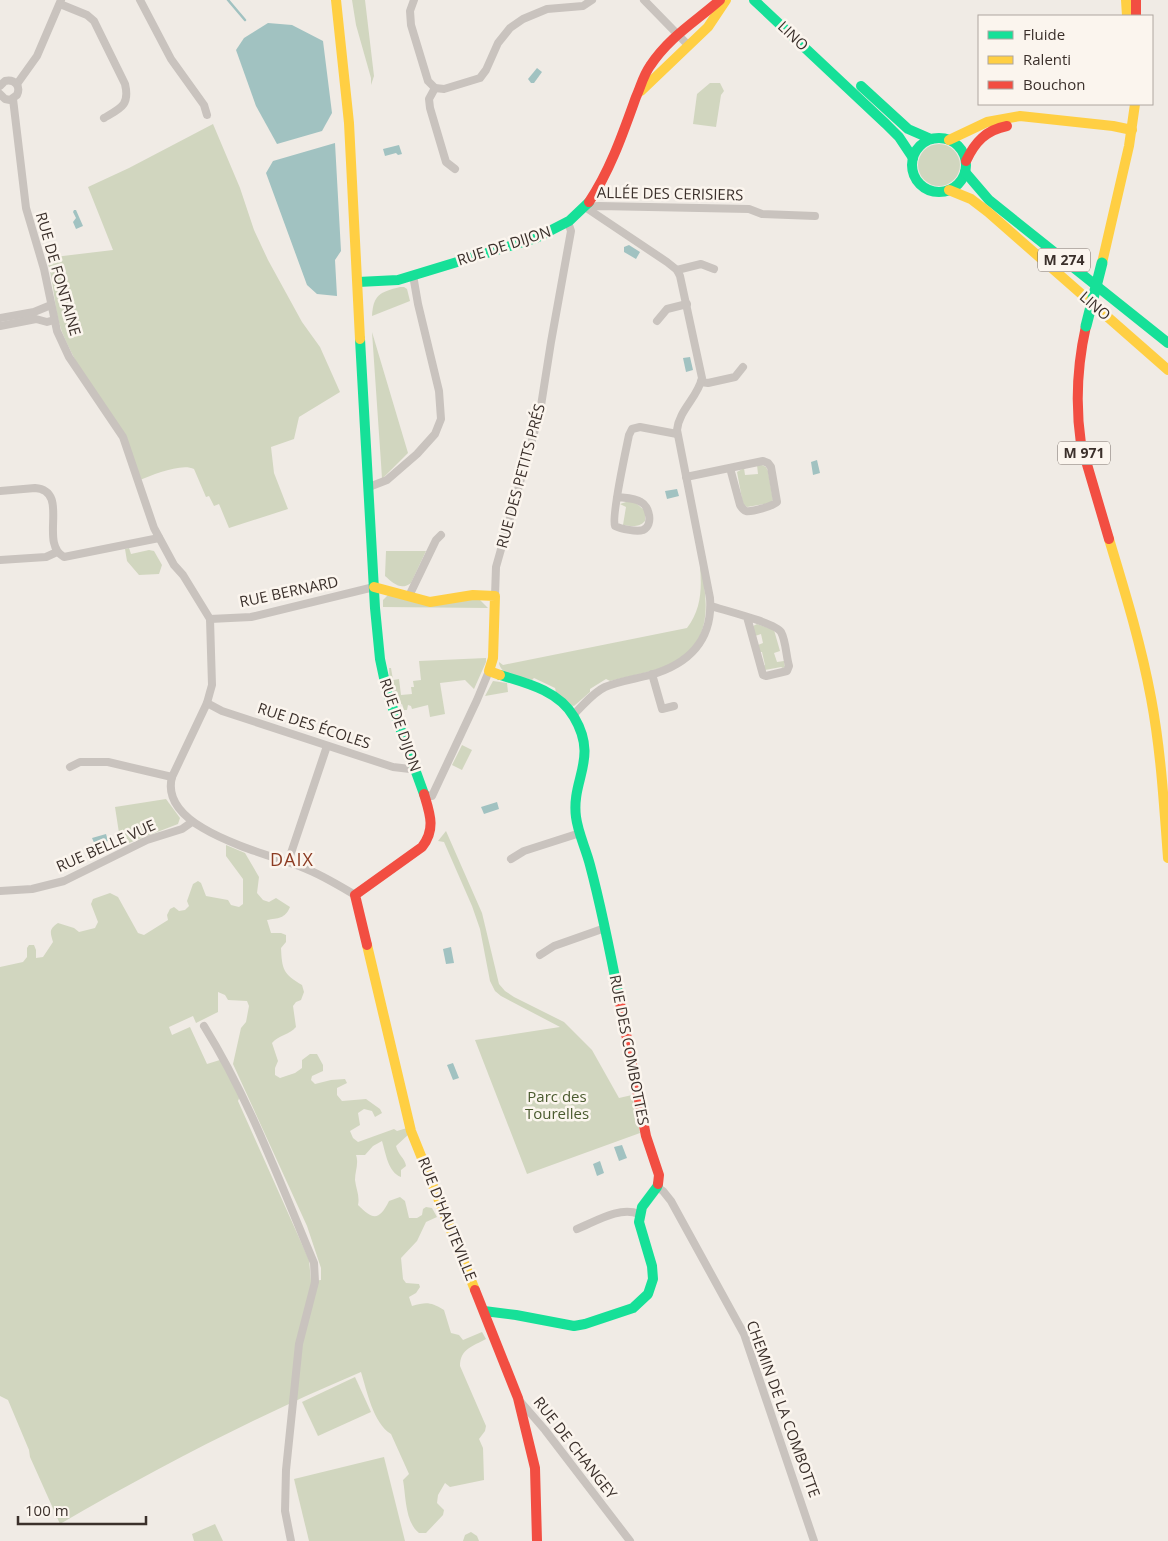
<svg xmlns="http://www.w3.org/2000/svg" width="1168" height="1541" font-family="'Open Sans',sans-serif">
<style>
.green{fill:#d1d6bf;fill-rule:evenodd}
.water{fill:#a1c2c1}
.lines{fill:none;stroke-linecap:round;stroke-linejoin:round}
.stream{stroke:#a1c2c1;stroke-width:2.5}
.street{stroke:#c9c3be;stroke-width:8}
.fast{stroke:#16e098;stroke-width:10}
.slow{stroke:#ffcf43;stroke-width:10}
.jam{stroke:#f24e42;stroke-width:10}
.fast-bridge{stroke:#16e098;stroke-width:11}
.labels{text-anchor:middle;stroke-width:5;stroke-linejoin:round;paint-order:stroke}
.shield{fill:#fbf5ee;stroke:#756b66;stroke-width:1}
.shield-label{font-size:14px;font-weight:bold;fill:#3b302b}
.street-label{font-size:15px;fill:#3b302b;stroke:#fbf5ee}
.park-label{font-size:15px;fill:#4a5a2e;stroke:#fbf5ee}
.quarter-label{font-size:18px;letter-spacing:1px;fill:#8c3b22;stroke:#fbf5ee}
</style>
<rect width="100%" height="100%" fill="#f0ebe5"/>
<g class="green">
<polygon points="352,0 365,0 374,76 371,85 371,78 356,25"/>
<polygon points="710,83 720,83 724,91 721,95 716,127 693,124 697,94"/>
<path d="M213,124l27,64 14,42 14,30 34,62 18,25 20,45 -41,25 -5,22 -23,8 3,26 14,36 -59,19 -10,-24 -5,2 -5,-10 -3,1 -12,-28c-13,-6 -41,6 -54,11 -6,-24 -16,-37 -28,-58 -17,-29 -37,-58 -50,-90 -9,-24 -7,-51 -16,-74l67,-8 -25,-63 41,-19z"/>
<circle cx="939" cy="165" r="21"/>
<path d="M400,287h4l3,2 3,12 -38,15c1,-21 8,-24 28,-29z"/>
<polygon points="372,332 408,453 382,479 381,463"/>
<polygon points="760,464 766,467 768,471 773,500 770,503 747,507 743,504 737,472 744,468 745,475 758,474 757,465"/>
<path d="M629,501l7,2 9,8v10c-6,7 -14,5 -22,4l3,-18 -6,-3z"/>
<polygon points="129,548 131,554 149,550 154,551 162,565 159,574 139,575 127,561 125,549"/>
<path d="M386,551h40l-15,32c-10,8 -18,0 -26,-7z"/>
<path d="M700,567h1c8,40 11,80 -35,99 -17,7 -38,10 -56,15l-4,-2 -16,10v3l-16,14 -4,-1 -14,-13 -1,-4 -21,-10 -2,2c-11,-3 -33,-5 -33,-18l4,3 184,-37c14,-18 15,-39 13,-61z"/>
<polygon points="388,595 480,600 488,608 383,607 383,600"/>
<polygon points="757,624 774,630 780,651 774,653 777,662 784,661 785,667 783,668 781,667 765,670 763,666 765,665 762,652 759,652 758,645 763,643 761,634 755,636 753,626"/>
<polygon points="486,658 486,662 474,689 465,680 440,683 445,714 430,717 428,705 412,709 411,706 408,705 407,710 404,710 402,704 398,705 390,683 389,668 391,668 393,680 399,679 401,695 412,694 411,687 414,687 413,681 421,680 419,661"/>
<polygon points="493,681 507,683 508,692 485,696"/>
<polygon points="462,745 472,750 462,770 452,765"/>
<polygon points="166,799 180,818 178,824 121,846 115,807"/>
<polygon points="446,831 482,913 499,984 505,991 514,997 564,1022 592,1050 619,1098 632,1095 640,1133 527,1174 475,1040 560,1027 501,996 495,991 490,981 480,929 472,906 444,842 438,841"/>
<path d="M226,845l19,8 14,24 -2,16 6,7 6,2 7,-4 14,9c-5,12 -12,11 -23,13l4,13h10l5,2v7l-5,6c1,21 2,26 21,37l2,7 -3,8 -5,2 -3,4 3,21c-7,8 -17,8 -24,16l6,18 -3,7v7l5,3 15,-5 7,-5v-8l8,-6h7l6,11v6l-11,5 -1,4 4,4 16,-4 14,-1 2,4 -10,5v7l5,6 24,-2 14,10 2,4 -7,4 -3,-6 -8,-2 -6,4 2,12 -10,6 3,7 5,4 36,-13 3,2 10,-3 2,6 -13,12c2,9 9,12 10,20l-5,4v7c-13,-5 -15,-23 -19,-36l-9,5 -8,9h-9c3,9 -1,16 -1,25 1,9 5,16 3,25 15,15 21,16 31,-4l11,-4 5,4 4,17h8l5,-3 1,-6 3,-2 6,1 5,9 -11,5 -9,19 -16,17 2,21 3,4 13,1 1,3 -4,6 -7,4 3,9c15,-4 18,-4 32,4l7,23 8,2 4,5 19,-8 4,7c-13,7 -26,10 -26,27l26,60 -1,5 -6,8 4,9 1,32 -34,7 -5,-4 -7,12 -1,8 7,7 -1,5 -17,18h-7c-14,-11 -13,-36 -16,-53l6,-6 -18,-40c-18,-11 -24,-43 -30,-62 -104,44 -203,95 -301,152l-30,-67 -1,-7 -21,-50 -8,-4v-429l23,-5 4,-5v-9l2,-3h5l2,5v8l7,-1 10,-15c-3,-10 -4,-13 5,-19l16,5 5,4 16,-4 3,-6 -7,-18 2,-5 17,-6 8,4 20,36 6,2 24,-15 -1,-5 3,-6 4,-2 5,4 6,-1 4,-4 -2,-5 6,-17 5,-3 3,2 5,13 22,4 3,5 8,2 4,-3v-25l-17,-23zM218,992l7,3 3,5 19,1 2,5 -3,16 -5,6 -8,36 74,162 14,42v12l-10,1 -2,-21 -71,-159 2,-5 -17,-37 -16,5 -17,-37 -18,8 -3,-8 24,-11 3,7 22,-11z"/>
<polygon points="355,1377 371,1412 318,1436 302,1402"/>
<polygon points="384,1457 405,1541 309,1541 294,1479"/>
<polygon points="215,1524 223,1541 194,1541 192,1534"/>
<polygon points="471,1532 477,1536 479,1541 463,1541 465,1535"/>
</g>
<g class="water">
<polygon points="268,23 292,25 323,41 332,113 322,131 277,144 256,106 236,50 244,38"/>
<polygon points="537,68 542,72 534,83 531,83 528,79"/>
<polygon points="335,143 341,251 335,260 337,296 317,294 307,285 266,173 273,161"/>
<polygon points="399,145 402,154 398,155 396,153 385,156 383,149"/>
<polygon points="74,210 76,210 83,226 76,229 73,222 76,218 73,212"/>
<polygon points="629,245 640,252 636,259 624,252 624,247"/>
<polygon points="690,357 693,370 686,372 683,358"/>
<polygon points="817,460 820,473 813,475 811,462"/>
<polygon points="677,489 679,496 667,499 665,491"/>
<polygon points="497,802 499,809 484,814 481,807"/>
<polygon points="106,834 108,841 95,845 92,838"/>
<polygon points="451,947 454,963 446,964 443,949"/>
<polygon points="453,1063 459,1078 453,1080 447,1065"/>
<polygon points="622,1145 627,1158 619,1161 614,1147"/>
<polygon points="600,1161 604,1173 597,1176 593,1164"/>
</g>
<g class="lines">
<polyline class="stream" points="228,0 245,20"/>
<g class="street">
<polyline points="140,0 171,59 204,105 207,115"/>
<polyline points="414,0 410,11 411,25 428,81 435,88 429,99 430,108 446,162 455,169"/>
<polyline points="644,0 688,45"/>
<path d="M60,4l27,11 7,6 31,63c5,21 -4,24 -21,34"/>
<polyline points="17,84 37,56 61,0"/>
<path d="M0,86l5,-5c10,-2 16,5 12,14l-7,5 -5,-1 -5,-5"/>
<polyline points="435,88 444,89 480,78 486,70 498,43 510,28 523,19 547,9 583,6 592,0"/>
<path d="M13,99l13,109 18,61 13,62 12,26 54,80 31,91 20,37 9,10 27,44 2,66 -2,7 -3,11 -35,74c-14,53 96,76 132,91 18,7 34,17 51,27"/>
<polyline points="585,207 599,206 749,209 762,214 815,216"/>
<polyline points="677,270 701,264 714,269"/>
<polyline points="0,318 34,312 51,305"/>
<polyline points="657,321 667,309 687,304"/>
<polyline points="0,326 36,319 47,322 54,320"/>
<polyline points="701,382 708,383 735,377 743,367"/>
<path d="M686,477l77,-16 5,2 3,4 6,35c-4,4 -25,10 -31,9 -3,-1 -4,-3 -6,-6l-10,-37"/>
<polyline points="369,487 387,480 417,454 435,434 441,419 439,391 418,304 413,275"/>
<path d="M0,491l35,-3c36,3 3,55 29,69l95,-19"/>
<path d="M617,497c8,1 18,1 24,5 8,4 13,23 2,28 -6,2 -22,-1 -28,-4 -4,-9 11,-76 14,-91l3,-6 8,-2 37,7"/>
<polyline points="0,560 46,557 57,552"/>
<polyline points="409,596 436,540 441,535"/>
<polyline points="495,596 496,567 540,412 551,342 571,231 568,222"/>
<path d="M711,606c12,4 65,17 70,26 5,9 5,24 8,34l-2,5 -21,5 -3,-1 -16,-58"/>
<polyline points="210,619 251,617 374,587"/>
<polyline points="652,674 662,709 674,706"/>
<polyline points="207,703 222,711 393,767 410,769 414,767"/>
<path d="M573,715c10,-9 19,-22 32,-28 14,-6 30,-8 45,-12 39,-11 63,-35 60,-77l-33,-168c2,-20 21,-33 25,-52l-22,-102 -3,-6 -10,-8 -82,-55"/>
<polyline points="70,767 80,762 108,762 172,777"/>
<polyline points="424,794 430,796 432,796 477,700 489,671"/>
<polyline points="511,859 524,851 580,833"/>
<polyline points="288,862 327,746"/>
<polyline points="0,891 32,889 64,881 147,840 182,829 192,822"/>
<polyline points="540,955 554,946 605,928"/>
<path d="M204,1026c46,74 76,157 110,237l1,19 -16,62 -13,126 -1,41 6,30"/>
<polyline points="657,1187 663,1191 671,1201 744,1334 814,1541"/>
<path d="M577,1229c18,-7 42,-23 62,-15"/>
<polyline points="519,1400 545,1430 630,1541"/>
</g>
<g class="fast">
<polyline points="754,0 886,124 899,137 913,158"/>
<polyline points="861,86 908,129 931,139"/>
<circle cx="939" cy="165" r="27"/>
<polyline points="965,172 989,200 1168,343"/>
<polyline points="358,282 398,280 536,238 569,221 589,202"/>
<polyline points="360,339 375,608 380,659 387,692 424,794"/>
<path d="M500,675c27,8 59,16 74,42 25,42 -3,62 2,100 2,16 10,32 14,48 12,45 21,91 30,138"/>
<polyline points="484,1311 516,1315 574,1326 585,1324 633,1308 648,1294 653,1279 652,1266 639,1222 642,1207 657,1187 658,1184"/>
</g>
<g class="slow">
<polyline points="336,0 349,123 360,339"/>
<polyline points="1126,0 1127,16"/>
<polyline points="641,91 708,27 726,0"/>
<polyline points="949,140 987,122 1020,116 1113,126 1132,130"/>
<polyline points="949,190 971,199 988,212 1168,370"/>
<polyline points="1102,263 1129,146 1135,104"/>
<path d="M1109,539c16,53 32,105 42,159 10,53 13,107 17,160"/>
<polyline points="374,587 430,602 473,595 495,596 493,658 489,671 500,675"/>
<polyline points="367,945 411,1131 475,1290"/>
</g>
<g class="jam">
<polyline points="1136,0 1136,16"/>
<path d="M966,161c9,-19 20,-31 41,-35"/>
<path d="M589,202c21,-31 34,-69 47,-105 5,-11 7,-21 14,-31 19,-29 45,-44 70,-66"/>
<path d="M1086,326c-9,40 -11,77 -5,118l28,95"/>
<path d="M367,945l-12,-50 67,-48c14,-18 8,-33 2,-53"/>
<polyline points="620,1003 646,1136 659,1175 658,1184"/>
<polyline points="475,1290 518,1398 535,1468 537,1541"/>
</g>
<polyline class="fast-bridge" points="1086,326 1102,263"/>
</g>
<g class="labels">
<g class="shield">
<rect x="1038" y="248.5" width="52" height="23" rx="4"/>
<rect x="1058" y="441.5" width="52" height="23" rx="4"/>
</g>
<g class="shield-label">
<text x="1064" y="265">M 274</text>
<text x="1084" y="458">M 971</text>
</g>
<g class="street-label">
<text transform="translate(793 36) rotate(43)" y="5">LINO</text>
<text transform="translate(670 194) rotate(1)" y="5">ALLÉE DES CERISIERS</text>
<text transform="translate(504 246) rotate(-18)" y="5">RUE DE DIJON</text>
<text transform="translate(58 274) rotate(74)" y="5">RUE DE FONTAINE</text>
<text transform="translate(1095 306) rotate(41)" y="5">LINO</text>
<text transform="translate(521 476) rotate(-75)" y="5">RUE DES PETITS PRÉS</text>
<text transform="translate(289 592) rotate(-12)" y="5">RUE BERNARD</text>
<text transform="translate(400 725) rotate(71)" y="5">RUE DE DIJON</text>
<text transform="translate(314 726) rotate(18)" y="5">RUE DES ÉCOLES</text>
<text transform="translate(106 846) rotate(-24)" y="5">RUE BELLE VUE</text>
<text transform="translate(629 1050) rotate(79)" y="5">RUE DES COMBOTTES</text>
<text transform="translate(447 1219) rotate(68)" y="5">RUE D'HAUTEVILLE</text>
<text transform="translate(783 1409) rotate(70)" y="5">CHEMIN DE LA COMBOTTE</text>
<text transform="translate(575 1448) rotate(52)" y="5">RUE DE CHANGEY</text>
</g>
<g class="park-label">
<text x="557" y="1102">Parc des<tspan x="557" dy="17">Tourelles</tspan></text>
</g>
<g class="quarter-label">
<text x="292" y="866">DAIX</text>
</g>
</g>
<rect x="978" y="15" width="175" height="90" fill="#fbf5ee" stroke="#aea6a0"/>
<rect x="988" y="31" width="25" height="8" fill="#16e098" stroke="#aea6a0"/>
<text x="1023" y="40" font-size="15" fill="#3b302b">Fluide</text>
<rect x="988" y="56" width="25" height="8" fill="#ffcf43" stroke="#aea6a0"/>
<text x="1023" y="65" font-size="15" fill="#3b302b">Ralenti</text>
<rect x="988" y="81" width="25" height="8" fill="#f24e42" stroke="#aea6a0"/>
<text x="1023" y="90" font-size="15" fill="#3b302b">Bouchon</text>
<path d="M18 1516v8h128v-8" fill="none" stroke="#3b302b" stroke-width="2.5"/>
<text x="25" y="1516" font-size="15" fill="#3b302b" stroke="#fbf5ee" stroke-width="4" paint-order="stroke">100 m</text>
</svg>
